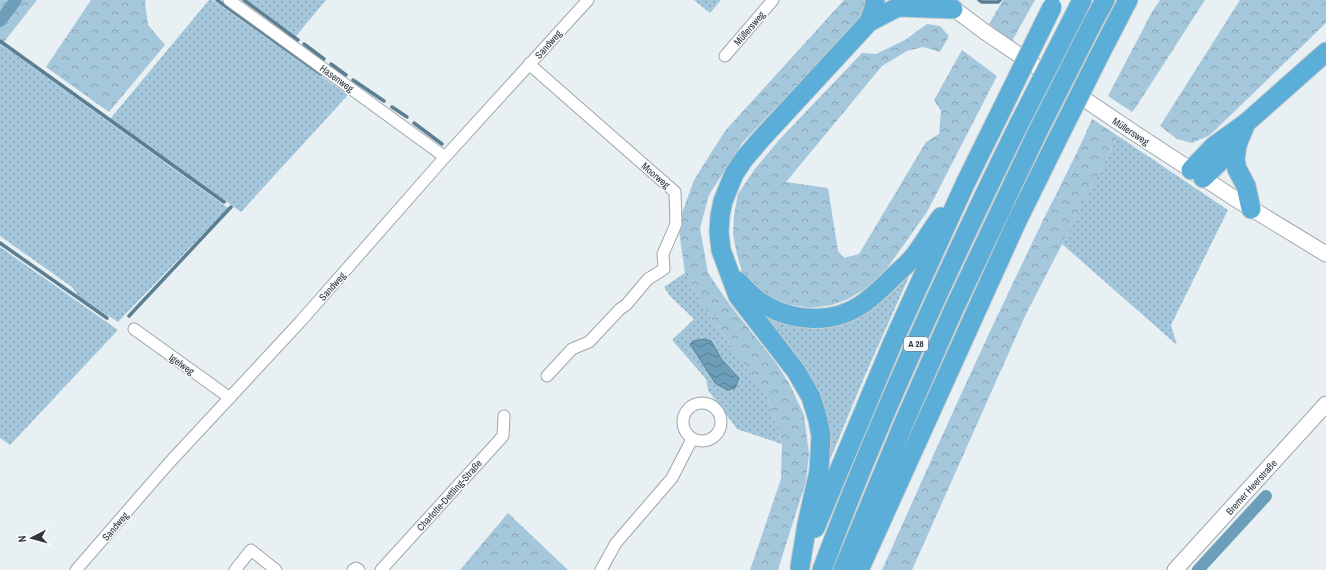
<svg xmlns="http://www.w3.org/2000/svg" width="1326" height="570" font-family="'Archivo Narrow',sans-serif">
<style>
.grass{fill:url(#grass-dots);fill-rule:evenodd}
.forest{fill:url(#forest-crowns)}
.water{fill:url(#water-waves);stroke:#5b7f92}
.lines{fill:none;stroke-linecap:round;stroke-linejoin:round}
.stream{stroke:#5b7f92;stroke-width:3.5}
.canal{stroke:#6c9eb9;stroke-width:12}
.street-casing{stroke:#9ea6aa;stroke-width:13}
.secondary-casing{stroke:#9ea6aa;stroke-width:17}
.highway-casing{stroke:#cacbcb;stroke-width:21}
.street{stroke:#fff;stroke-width:11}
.secondary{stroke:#fff;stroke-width:15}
.highway{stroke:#5baed8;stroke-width:19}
.highway-bridge-casing{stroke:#cacbcb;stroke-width:21;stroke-linecap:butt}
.highway-bridge{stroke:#5baed8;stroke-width:19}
.labels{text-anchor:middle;stroke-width:3;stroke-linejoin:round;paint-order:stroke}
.shield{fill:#f9fcfe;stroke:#6e7173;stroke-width:1}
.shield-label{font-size:9px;font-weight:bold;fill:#333638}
.street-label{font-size:10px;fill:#333638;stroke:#f9fcfe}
</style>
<defs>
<pattern id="grass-dots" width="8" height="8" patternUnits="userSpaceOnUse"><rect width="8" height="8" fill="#a5c7db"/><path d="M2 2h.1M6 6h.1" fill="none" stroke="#87a2b3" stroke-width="1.8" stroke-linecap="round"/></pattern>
<pattern id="forest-crowns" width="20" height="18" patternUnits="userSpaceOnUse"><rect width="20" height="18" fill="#a5c7db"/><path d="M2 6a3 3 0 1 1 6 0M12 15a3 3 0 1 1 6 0" fill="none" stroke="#87a2b3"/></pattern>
<pattern id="water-waves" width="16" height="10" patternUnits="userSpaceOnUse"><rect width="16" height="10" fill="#6c9eb9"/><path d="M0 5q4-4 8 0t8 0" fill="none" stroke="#598297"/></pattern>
</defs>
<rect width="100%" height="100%" fill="#e8f0f4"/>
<g class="grass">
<polygon points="209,0 213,0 348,95 241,212 110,119"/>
<polygon points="247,0 326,0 296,36"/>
<polygon points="694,0 721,0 710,13"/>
<polygon points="2,45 228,208 118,322 79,297 72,287 0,236 0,47"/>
<polygon points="1118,136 1228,210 1171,325 1177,345 1062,244"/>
<polygon points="0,247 118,330 10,445 0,438"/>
<polygon points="911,272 863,380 825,472 825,440 747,301 800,325"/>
<path d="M685,273l23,41 60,84 14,46 -45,-15 -29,-39 -2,-11 -34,-39 22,-21 -24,-23 -6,-9zM711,341l11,19 17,18 -11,12z"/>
</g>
<g class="forest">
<polygon points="0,0 37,0 0,47"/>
<polygon points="91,0 146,0 145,2 148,25 165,45 109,112 46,67"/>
<polygon points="844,0 868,0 865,9 853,27 743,142 709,195 700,228 708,273 730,305 776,363 790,385 804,415 809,454 806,481 778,570 750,570 781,479 782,444 768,398 708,314 685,273 678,224 694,180 725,131"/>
<polygon points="1003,0 1035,0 1012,41 989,24"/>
<polygon points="1160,0 1205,0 1136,107 1132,112 1108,96 1152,12"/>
<polygon points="1240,0 1326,0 1326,23 1210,135 1192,143 1177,139 1160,126"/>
<polygon points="927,24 940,26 949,36 940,52 923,47 907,51 882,66 786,182 828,188 838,251 844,258 859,254 926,142 939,134 941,111 934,100 962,50 997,76 927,212 888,267 870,286 848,299 832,305 812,308 791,305 768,296 758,289 748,283 742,272 737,255 733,234 734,215 738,194 754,170 779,140 862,53 876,54 905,40"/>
<path d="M1092,119l26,17 -92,178 -114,256h-30c47,-105 94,-211 144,-314 21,-46 46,-90 66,-137z"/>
<polygon points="508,513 568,570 460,570"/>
</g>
<polygon class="water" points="704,339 711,341 722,360 739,378 735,388 728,390 716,384 690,344 693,341"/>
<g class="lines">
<g class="stream">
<polyline points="217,0 321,74"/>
<polyline points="244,0 298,40"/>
<polyline points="979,0 982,2 998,2 1000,0"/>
<polyline points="0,41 224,202"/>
<polyline points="304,44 324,59"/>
<polyline points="331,64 346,75"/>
<polyline points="353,80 384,101"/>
<polyline points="392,107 407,117"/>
<polyline points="414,123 442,144"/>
<polyline points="0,243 107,318"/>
<polyline points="129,316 231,207"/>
</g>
<g class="canal">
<polyline points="0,21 16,0"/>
<polyline points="1198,570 1266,496"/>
</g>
<defs>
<g id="street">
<polyline points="229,0 445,157"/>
<polyline points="725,56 773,0"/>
<polyline points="529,64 675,192 676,224 663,254 664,269 648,279 626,305 620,309 589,342 572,349 547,376"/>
<polyline points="134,329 230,398"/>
<circle cx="702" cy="422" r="19"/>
<polyline points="76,570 169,463 300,322 445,157 588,0"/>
<polyline points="235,570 251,550 276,570"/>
<polyline points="353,570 356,568 359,570"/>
<polyline points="381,570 503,436 504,416"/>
<polyline points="601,570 616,543 672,478 692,439"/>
</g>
<g id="secondary">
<polyline points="945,2 985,32 1136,134 1234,198 1326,254"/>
<polyline points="1175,570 1326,404"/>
</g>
<g id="highway">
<polyline points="1074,16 1082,0"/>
<polyline points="869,22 874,8 875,0"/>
<polyline points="1092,24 1105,0"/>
<polyline points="1099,56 1128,0"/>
<polyline points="1246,123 1237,145 1235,160 1237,169 1246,186 1251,209"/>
<polyline points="1191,170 1214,146 1246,123 1326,52"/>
<polyline points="1203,178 1237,145"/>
<path d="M738,281c8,9 17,18 27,24 29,17 68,19 96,0 12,-8 22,-18 32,-28 7,-7 16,-14 22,-22 9,-12 17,-26 26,-38"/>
<polyline points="815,528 893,342 965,184 1003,107"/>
<polyline points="800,567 807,524 819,471 821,436 818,420 811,397 796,371 738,296 721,250 719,232 720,216 723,201 734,174 744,159 761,139 869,22 898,7 953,9"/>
<path d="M822,570c57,-153 126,-302 198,-448"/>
<polyline points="843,570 903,425 953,311 1038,131"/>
<polyline points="859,570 1017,221 1055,144"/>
</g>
</defs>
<use href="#street" class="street-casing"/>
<use href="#secondary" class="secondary-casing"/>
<use href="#highway" class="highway-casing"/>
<use href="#street" class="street"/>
<use href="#secondary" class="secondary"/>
<use href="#highway" class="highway"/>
<defs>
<g id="highway-bridge">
<polyline points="1003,107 1052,7"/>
<polyline points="1020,122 1074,16"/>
<polyline points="1038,131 1092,24"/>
<polyline points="1055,144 1099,56"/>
</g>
</defs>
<use href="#highway-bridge" class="highway-bridge-casing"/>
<use href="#highway-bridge" class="highway-bridge"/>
</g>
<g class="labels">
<rect class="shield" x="904" y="337" width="24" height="14" rx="3"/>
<g class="shield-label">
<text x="916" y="347">A 28</text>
</g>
<g class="street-label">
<text transform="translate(749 28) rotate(-49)" y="4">Müllersweg</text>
<text transform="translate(548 44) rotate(-48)" y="4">Sandweg</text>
<text transform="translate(337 78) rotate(36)" y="4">Hasenweg</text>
<text transform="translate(1131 131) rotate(33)" y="4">Müllersweg</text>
<text transform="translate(656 175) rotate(41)" y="4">Moorweg</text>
<text transform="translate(332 286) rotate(-48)" y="4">Sandweg</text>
<text transform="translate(182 364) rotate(35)" y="4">Igelweg</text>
<text transform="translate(1251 487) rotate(-48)" y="4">Bremer Heerstraße</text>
<text transform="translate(449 495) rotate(-48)" y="4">Charlotte-Dettling-Straße</text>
<text transform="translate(115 526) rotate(-49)" y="4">Sandweg</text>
</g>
</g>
<g transform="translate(32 538) rotate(264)" stroke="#f9fcfe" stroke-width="3" paint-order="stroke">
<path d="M0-3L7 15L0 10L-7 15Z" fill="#333638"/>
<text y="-6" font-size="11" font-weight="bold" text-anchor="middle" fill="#333638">N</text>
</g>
</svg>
